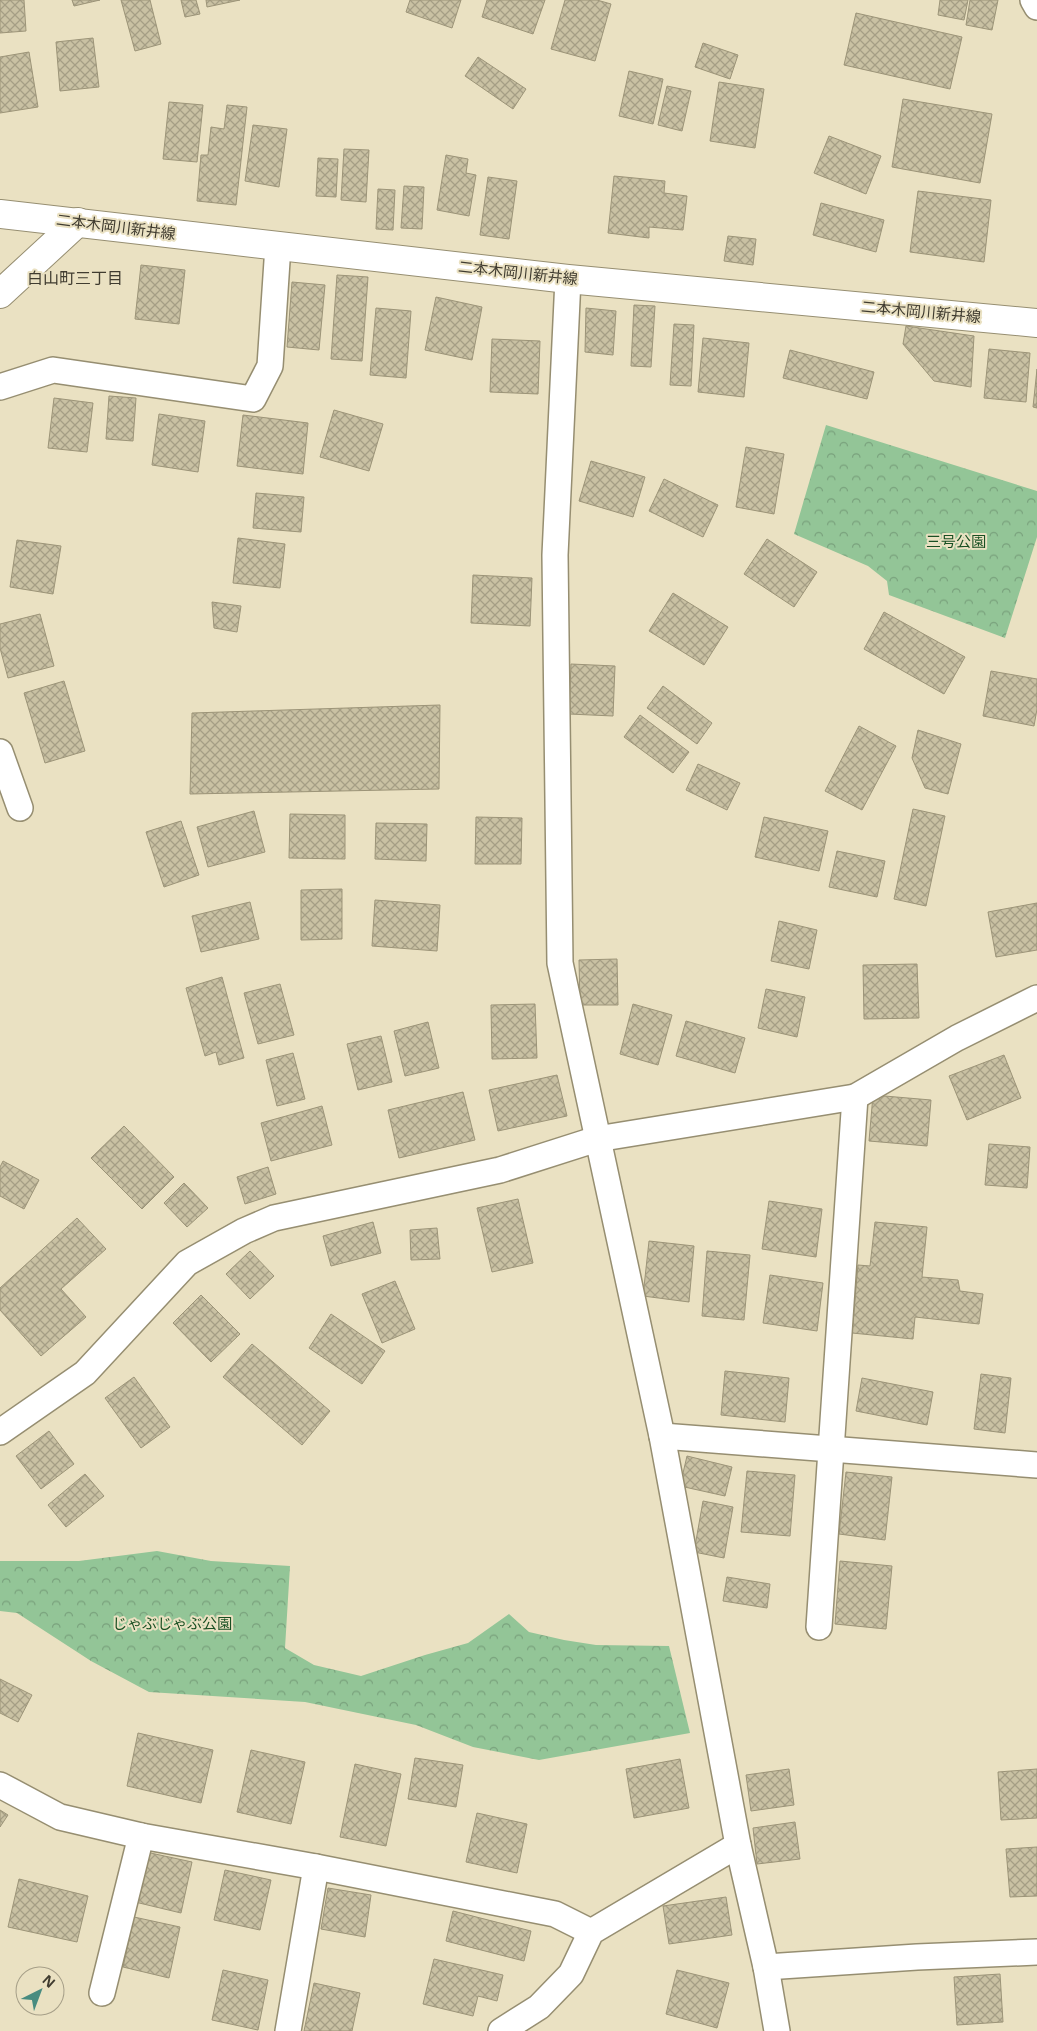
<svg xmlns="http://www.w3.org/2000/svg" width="1037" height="2031" font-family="'Open Sans','Noto Sans JP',sans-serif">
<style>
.forest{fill:url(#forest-crowns)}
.building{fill:url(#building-cross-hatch);stroke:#9c9478}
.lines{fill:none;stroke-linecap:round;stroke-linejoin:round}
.street-casing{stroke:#968e71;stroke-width:28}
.secondary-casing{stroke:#968e71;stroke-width:30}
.street{stroke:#fff;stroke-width:25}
.secondary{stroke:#fff;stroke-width:28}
.labels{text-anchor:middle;stroke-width:4;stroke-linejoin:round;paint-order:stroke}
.street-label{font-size:15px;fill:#403c30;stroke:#eae1c2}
.park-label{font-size:15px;fill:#195023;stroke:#eae1c2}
.neighbourhood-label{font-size:16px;fill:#403c30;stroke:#eae1c2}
</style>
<defs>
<pattern id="forest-crowns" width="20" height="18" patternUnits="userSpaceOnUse" patternTransform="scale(1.25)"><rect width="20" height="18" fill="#93c597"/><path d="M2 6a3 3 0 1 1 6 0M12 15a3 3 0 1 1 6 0" fill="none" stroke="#79a17c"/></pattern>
<pattern id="building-cross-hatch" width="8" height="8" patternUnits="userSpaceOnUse" patternTransform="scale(1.25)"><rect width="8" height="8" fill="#c9c1a3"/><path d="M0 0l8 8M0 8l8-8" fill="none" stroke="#a59e85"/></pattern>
</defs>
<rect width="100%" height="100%" fill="#eae1c2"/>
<g class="forest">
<polygon points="826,425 1037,491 1037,537 1005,638 889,595 887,581 868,566 794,534"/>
<polygon points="157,1551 211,1561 290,1566 285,1648 314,1665 361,1676 425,1655 468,1643 509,1614 529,1632 564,1640 596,1645 669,1646 690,1733 539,1760 473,1747 416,1725 305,1702 149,1692 91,1661 17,1613 0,1611 0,1561 79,1561"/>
</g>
<g class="building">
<polygon points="0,0 24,0 26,31 0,33"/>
<polygon points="72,0 100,0 74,6"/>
<polygon points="121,0 150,0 161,44 135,51"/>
<polygon points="181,0 196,0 200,14 185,17"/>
<polygon points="206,0 240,0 207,7"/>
<polygon points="410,0 461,0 452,28 406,12"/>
<polygon points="487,0 545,0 533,34 482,17"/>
<polygon points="565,0 597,0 611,4 595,61 551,49"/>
<polygon points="940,0 968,0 964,20 938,15"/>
<polygon points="970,0 998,0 992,30 966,25"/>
<polygon points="856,13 962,37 950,89 844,65"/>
<polygon points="93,38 99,87 60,91 56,42"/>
<polygon points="703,43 738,55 730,79 695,67"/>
<polygon points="29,52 38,107 0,113 0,57"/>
<polygon points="478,57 526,89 513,109 465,76"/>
<polygon points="629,71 663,79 653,124 619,116"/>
<polygon points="719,82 764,89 755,148 710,141"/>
<polygon points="667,86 691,91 682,131 658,125"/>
<polygon points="903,99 992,114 980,183 892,167"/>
<polygon points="169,102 203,105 197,162 163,159"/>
<polygon points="227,105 247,107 236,205 197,201 201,155 208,155 211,127 224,129"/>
<polygon points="253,125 287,129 279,187 245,181"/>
<polygon points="829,136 881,156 866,194 814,173"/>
<polygon points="344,149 369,150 366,202 341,200"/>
<polygon points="446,155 468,159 466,173 476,175 469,216 437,210"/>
<polygon points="318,158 338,159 336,197 316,196"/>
<polygon points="614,176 665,181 664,193 687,196 683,230 649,227 649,238 608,233"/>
<polygon points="488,177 517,181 509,239 480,235"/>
<polygon points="404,186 424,187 422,229 401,228"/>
<polygon points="378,189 395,190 393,230 376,229"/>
<polygon points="918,191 991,200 984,262 910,252"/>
<polygon points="821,203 884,220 876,252 813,235"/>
<polygon points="728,236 756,239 753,265 724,261"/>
<polygon points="141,265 185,270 179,324 135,319"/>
<polygon points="337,275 368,277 362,361 331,359"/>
<polygon points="292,282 325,285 319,350 287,347"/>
<polygon points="436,297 482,307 472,360 425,350"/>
<polygon points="634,305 655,306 651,367 631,366"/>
<polygon points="376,308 411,311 406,378 370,375"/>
<polygon points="586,308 616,311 613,355 585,352"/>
<polygon points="674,324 694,325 691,386 670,385"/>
<polygon points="906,326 974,336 971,387 934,381 903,344"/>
<polygon points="703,338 749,343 744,397 698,392"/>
<polygon points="492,339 540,341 538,394 490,392"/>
<polygon points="989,349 1030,353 1026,402 984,398"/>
<polygon points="790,350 874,372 867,399 783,378"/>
<polygon points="1037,369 1037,408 1033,407"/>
<polygon points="109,396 136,398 133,441 106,439"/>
<polygon points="54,398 93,403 87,452 48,448"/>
<polygon points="334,410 383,424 369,471 320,457"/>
<polygon points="159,414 205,421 198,472 152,465"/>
<polygon points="243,415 308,423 303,474 237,466"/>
<polygon points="746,447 784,454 774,514 736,507"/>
<polygon points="591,461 645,477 633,517 579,501"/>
<polygon points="664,479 718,505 703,537 649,511"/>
<polygon points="256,493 304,497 301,532 253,528"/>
<polygon points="238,538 285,544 280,588 233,583"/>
<polygon points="767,539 817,572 794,607 744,574"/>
<polygon points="17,540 61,546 53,594 10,587"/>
<polygon points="473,575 532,578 530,626 471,623"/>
<polygon points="673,593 728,627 704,665 649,631"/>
<polygon points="212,602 241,606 237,632 214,628"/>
<polygon points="884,612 965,657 944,694 864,649"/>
<polygon points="40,614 54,666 8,678 0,648 0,624"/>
<polygon points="571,664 615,666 613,716 569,714"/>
<polygon points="991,671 1037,679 1037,709 1034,726 983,716"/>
<polygon points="64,681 85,751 45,763 24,693"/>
<polygon points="663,686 712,723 697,744 647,708"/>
<polygon points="440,705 439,789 190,794 192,713"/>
<polygon points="640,715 689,752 673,773 624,737"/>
<polygon points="859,726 896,746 862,810 825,791"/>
<polygon points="918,730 961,744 948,794 925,788 912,758"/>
<polygon points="698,764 740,783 727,810 686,790"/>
<polygon points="913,809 945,816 926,906 894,899"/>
<polygon points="254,811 265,852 208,867 197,827"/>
<polygon points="290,814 345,815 345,859 289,858"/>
<polygon points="476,817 522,818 521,864 475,864"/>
<polygon points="764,817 828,831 819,871 755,857"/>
<polygon points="181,821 199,875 164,887 146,832"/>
<polygon points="376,823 427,824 426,861 375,859"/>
<polygon points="837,851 885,861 877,897 829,887"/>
<polygon points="342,889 342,939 301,940 301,890"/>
<polygon points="375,900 440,905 437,951 372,946"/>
<polygon points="250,902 259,939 201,952 192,916"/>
<polygon points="1037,903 1037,950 996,957 988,912"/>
<polygon points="779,921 817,930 809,969 771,961"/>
<polygon points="617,959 618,1005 580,1005 579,960"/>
<polygon points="917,964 919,1018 864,1019 863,965"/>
<polygon points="222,977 244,1058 219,1065 216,1052 205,1056 186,988"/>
<polygon points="280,984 294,1035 258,1044 244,993"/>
<polygon points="766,989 805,997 797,1037 758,1028"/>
<polygon points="535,1004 537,1058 492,1059 491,1005"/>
<polygon points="633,1004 672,1015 658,1065 620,1054"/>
<polygon points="686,1021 745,1038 735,1073 676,1056"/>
<polygon points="428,1022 439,1068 405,1076 394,1031"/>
<polygon points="381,1036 392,1082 358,1090 347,1044"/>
<polygon points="293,1053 305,1099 277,1106 266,1060"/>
<polygon points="1004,1055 1021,1098 967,1120 949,1076"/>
<polygon points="557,1075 567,1116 498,1131 489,1090"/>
<polygon points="463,1092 475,1140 399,1158 388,1110"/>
<polygon points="873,1095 931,1100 927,1146 869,1141"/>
<polygon points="322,1106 332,1145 271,1161 261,1123"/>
<polygon points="124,1126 174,1177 142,1209 91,1158"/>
<polygon points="989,1144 1030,1147 1027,1188 985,1185"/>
<polygon points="3,1161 39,1180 24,1209 0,1196 0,1167"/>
<polygon points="268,1167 276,1194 245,1204 237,1177"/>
<polygon points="184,1183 208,1208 187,1227 164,1203"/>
<polygon points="518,1199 533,1263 492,1272 477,1208"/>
<polygon points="769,1201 822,1209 816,1257 762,1249"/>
<polygon points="77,1218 106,1249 61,1289 86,1317 41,1356 0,1310 0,1288"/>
<polygon points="373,1222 381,1253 331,1266 323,1236"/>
<polygon points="875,1222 927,1227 922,1277 958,1280 960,1291 983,1294 979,1324 915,1317 913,1339 852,1333 858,1265 870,1266"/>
<polygon points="437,1228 440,1259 411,1260 410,1230"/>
<polygon points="649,1241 694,1246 689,1302 643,1296"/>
<polygon points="250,1251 274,1276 250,1299 226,1274"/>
<polygon points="707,1251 750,1255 744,1320 702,1316"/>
<polygon points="770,1275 823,1283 817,1331 763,1323"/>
<polygon points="395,1281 415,1329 382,1343 362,1294"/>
<polygon points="201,1295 240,1334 211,1362 173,1323"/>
<polygon points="331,1314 385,1351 362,1384 309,1348"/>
<polygon points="252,1344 330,1411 302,1445 223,1377"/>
<polygon points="725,1371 789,1378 785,1422 721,1415"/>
<polygon points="981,1374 1011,1378 1005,1433 974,1429"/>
<polygon points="134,1377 170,1427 141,1448 105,1398"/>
<polygon points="862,1378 933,1392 927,1425 856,1411"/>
<polygon points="49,1431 74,1464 41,1489 16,1456"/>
<polygon points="687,1456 732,1467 725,1496 680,1486"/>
<polygon points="747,1471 795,1475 790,1536 741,1532"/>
<polygon points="846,1472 892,1477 885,1540 839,1534"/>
<polygon points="85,1474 104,1496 66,1527 48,1505"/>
<polygon points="703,1501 733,1507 724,1558 694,1552"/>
<polygon points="840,1561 892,1566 886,1629 835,1624"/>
<polygon points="727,1577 770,1584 767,1608 723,1601"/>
<polygon points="0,1679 32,1695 18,1722 0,1713"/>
<polygon points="138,1733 213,1750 201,1803 127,1786"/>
<polygon points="251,1750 305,1762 291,1824 237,1812"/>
<polygon points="415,1758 463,1765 456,1807 408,1799"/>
<polygon points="680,1759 689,1808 634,1818 626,1769"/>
<polygon points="355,1764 401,1774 386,1846 340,1837"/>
<polygon points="789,1769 794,1805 751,1811 746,1775"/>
<polygon points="1037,1769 1037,1818 1001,1820 998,1772"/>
<polygon points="0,1810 8,1815 0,1827"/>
<polygon points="477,1813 527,1824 517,1873 466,1862"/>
<polygon points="795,1822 800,1859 757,1864 753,1828"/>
<polygon points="1037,1847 1037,1896 1010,1897 1006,1849"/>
<polygon points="146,1852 192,1862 181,1913 135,1902"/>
<polygon points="225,1870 271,1880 260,1930 214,1920"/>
<polygon points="19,1879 88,1896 77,1942 8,1927"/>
<polygon points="328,1888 371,1895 365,1937 321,1929"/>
<polygon points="726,1897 732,1935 669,1944 663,1906"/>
<polygon points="453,1911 531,1931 524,1961 446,1941"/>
<polygon points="134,1917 180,1927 169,1978 123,1967"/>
<polygon points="434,1959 503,1975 497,2001 478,1996 473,2016 423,2004"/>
<polygon points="223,1970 268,1980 258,2030 212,2020"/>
<polygon points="677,1970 729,1983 717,2028 666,2014"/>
<polygon points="1000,1974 1003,2022 957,2025 954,1977"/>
<polygon points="314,1983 360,1993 352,2031 304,2031"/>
</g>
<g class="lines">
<defs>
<g id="street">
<polyline points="1033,0 1037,7"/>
<polyline points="568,279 555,555 560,963 662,1436 738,1845 766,1967 777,2031"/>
<polyline points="0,387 53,370 253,399 270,366 278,246"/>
<polyline points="0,752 20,808"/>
<polyline points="0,1432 85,1373 187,1263 244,1231 274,1218 500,1170 597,1139 855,1097 957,1038 1037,998"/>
<polyline points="662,1436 1037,1465"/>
<polyline points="819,1627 855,1097"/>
<polyline points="0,1785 60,1817 141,1836 316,1867 555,1914 591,1932"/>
<polyline points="766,1967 917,1957 1037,1952"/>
<polyline points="102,1993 141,1836"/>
<polyline points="288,2031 316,1867"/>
<polyline points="501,2031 539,2007 571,1974 591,1932 738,1845"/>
</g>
<g id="secondary">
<polyline points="0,214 568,279 1037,323"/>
<polyline points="0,294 78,222"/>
</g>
</defs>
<use href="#street" class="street-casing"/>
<use href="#secondary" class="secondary-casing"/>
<use href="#street" class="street"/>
<use href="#secondary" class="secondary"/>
</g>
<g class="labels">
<g class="street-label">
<text transform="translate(116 227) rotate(7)" y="5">二本木岡川新井線</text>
<text transform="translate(518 273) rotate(6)" y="5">二本木岡川新井線</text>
<text transform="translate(921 312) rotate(5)" y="5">二本木岡川新井線</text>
</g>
<g class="park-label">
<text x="956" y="547">三号公園</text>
<text x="172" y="1629">じゃぶじゃぶ公園</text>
</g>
<g class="neighbourhood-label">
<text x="75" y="284">白山町三丁目</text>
</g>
</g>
<g transform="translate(40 1991) rotate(42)"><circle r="24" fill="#eae1c2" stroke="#a69f88"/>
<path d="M0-4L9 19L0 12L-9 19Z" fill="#488c80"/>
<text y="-8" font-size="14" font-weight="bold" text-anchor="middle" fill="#403c30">N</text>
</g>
</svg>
